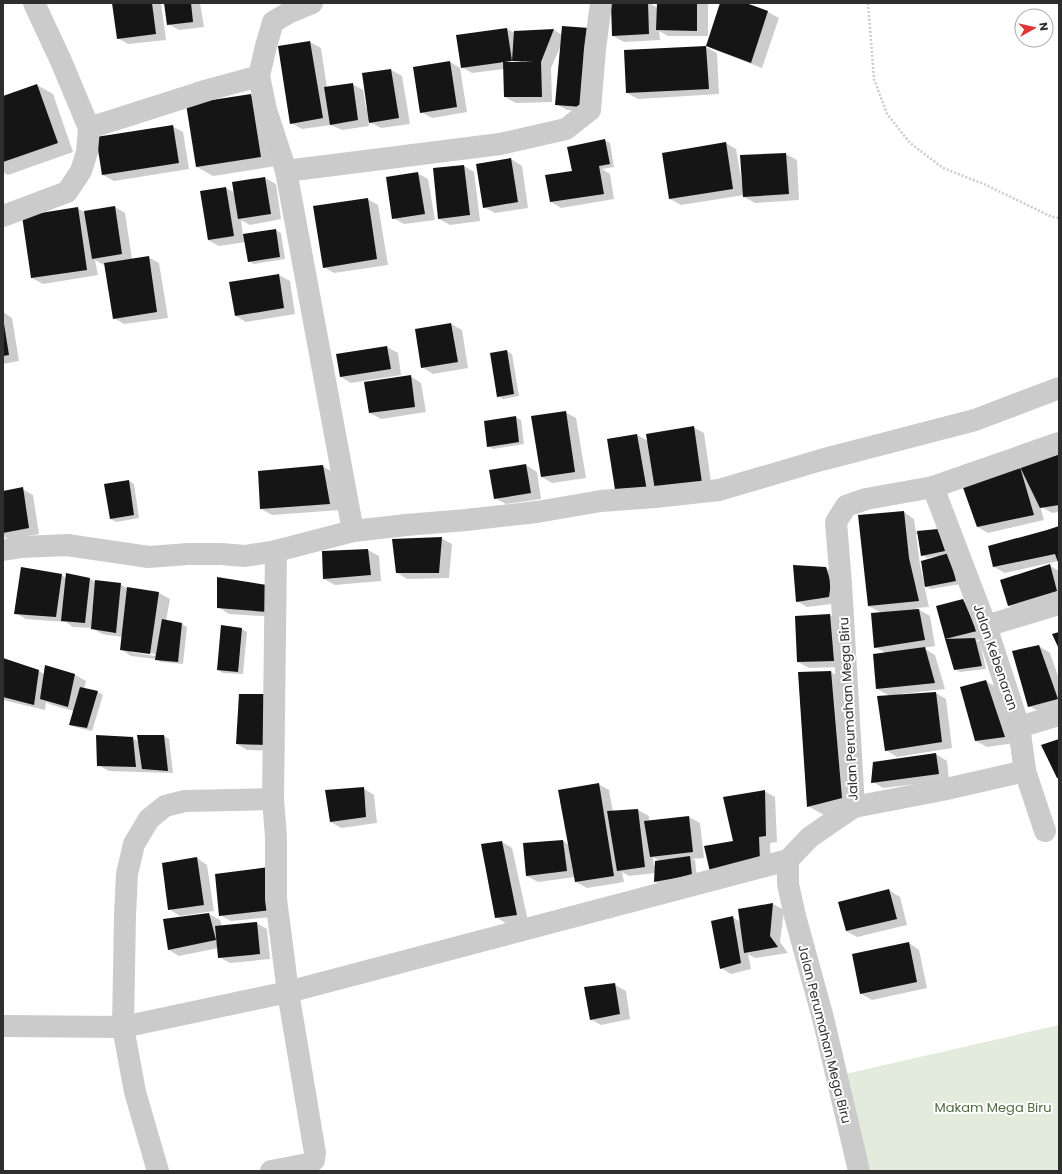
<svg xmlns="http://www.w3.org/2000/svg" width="1062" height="1174" font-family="Poppins,sans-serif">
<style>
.green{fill:#e3ebdc}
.shadow{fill:#0003;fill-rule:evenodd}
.building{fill:#151515}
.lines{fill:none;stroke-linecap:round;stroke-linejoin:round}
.path{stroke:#cbcbcb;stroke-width:2.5;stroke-dasharray:2 2;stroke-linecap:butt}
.street{stroke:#cbcbcb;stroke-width:22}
.labels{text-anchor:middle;stroke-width:4;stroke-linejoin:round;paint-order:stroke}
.street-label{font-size:13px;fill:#2e2e2e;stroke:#fff}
.park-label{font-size:13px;fill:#4e683d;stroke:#fff}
</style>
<rect width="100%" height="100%" fill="#fff"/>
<polygon class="green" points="1059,1025 1059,1171 867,1171 841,1075"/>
<g class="shadow">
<polygon points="113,3 161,3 166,40 128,44 118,38"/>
<polygon points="165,3 200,3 204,27 179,30 168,24"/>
<polygon points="629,3 649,3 658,8 658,3 708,3 708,36 668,36 659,31 660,40 624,42 613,36"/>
<polygon points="721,3 743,3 768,12 779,18 762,68 718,51 707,45"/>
<path d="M507,29l8,4v-1l39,-2 8,5 31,78 -26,-3 -11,-6 5,-59 -10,23 1,34 -36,1 -11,-6 -1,-28 -32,4 -10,-6 -5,-31zM512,60h5l5,3h-21v-1zM523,60h7v3h-7z"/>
<polygon points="310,42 321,48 327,88 352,84 363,90 366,108 368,108 391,70 402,76 410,124 381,128 368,121 369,126 342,130 331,125 302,129 291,123"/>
<polygon points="706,47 717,53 719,94 638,99 627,93"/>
<polygon points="450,62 460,68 467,112 432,118 421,112"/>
<polygon points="37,85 53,94 73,152 8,175 3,172 3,97"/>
<polygon points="250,95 266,104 276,166 213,176 197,167 188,105"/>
<polygon points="172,126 183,132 189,169 114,181 103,175"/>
<polygon points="604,140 610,143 614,167 602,169 610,174 614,199 561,208 551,202"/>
<polygon points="726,143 736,149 742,184 744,184 742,156 786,154 797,160 799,200 755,203 744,197 744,195 681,205 670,199"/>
<polygon points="511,159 522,166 528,208 495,213 484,207"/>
<polygon points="464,166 474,172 480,221 450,225 439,219"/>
<polygon points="417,173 428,179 435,220 404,224 393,218"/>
<polygon points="265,178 276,184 281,219 250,225 241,220 243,235 275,230 281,233 285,259 254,264 249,261 246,242 219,246 208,240 201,192 226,188 235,193"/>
<polygon points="367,199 378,205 388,265 334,273 324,267"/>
<polygon points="115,207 125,213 132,259 148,257 159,263 168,318 124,324 114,318 105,264 104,265 95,260 98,275 43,284 32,278 23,217 77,208 84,212"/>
<polygon points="279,275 290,281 295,314 246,322 236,316"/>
<polygon points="3,312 12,318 19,361 3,364"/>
<polygon points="451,324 462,330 468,368 433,374 422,367"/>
<polygon points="387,347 398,353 401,375 351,383 341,377 337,355"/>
<polygon points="507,351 512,354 519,396 503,399 498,396 491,354"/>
<polygon points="410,376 421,383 426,412 381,419 370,413 365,383"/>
<polygon points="565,412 576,418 586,478 552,483 542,477"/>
<polygon points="515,417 521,420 524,444 493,449 488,446"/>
<polygon points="693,427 704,433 712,489 628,501 608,439 637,435 648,441"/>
<polygon points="1059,455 1059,512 1052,513 1040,506 1044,520 988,533 978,527 1020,468"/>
<polygon points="526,465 537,472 541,499 506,504 495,498"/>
<polygon points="322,466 333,472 340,510 272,515 261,509"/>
<polygon points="129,481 134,484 139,518 116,522 111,519"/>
<polygon points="22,489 33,495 39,534 9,539 3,536 3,492"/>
<path d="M904,512l10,7 2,13 21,-2 24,54 -30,5 -7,-4 5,22 -13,1 14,8 5,30 -12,2 12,7 10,34 -45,5 1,2 35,-3 10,6 6,49 -55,9 -11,-7 4,-54 -13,-7 9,-36 -11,-6 7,-34 -14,-7zM916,534h2l4,21 5,3 10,-2v2l-12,23 -1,1 -4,-17z"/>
<polygon points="1059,527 1059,563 1058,561 1005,573 994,567"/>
<polygon points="441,538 452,544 449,578 407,579 396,572"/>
<polygon points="368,550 379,556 381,581 335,585 324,579"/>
<polygon points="1049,565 1059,571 1059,600 1020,612 1009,606 1001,581"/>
<polygon points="826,568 837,574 840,603 807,607 797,601"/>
<path d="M61,575l5,3 24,1 6,3 24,2 8,5 31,4 11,6 -4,22 16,3 5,3 -4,37 -22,-2 -5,-3 -25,-3 -10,-7 1,-12 -20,-3 -10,-6 -19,-1 -7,-5 -40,-3 -10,-6zM131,650l24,4v2l-24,-4z"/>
<polygon points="218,578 278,617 229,614 218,607"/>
<polygon points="962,600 973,607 987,637 976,640 980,642 986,669 960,672 955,669 949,640 946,638"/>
<polygon points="830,615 840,621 845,667 809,668 798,662"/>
<polygon points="242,629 247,632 243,674 223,673 218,670"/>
<polygon points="1039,646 1050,653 1059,679 1059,707 1040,712 1029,706"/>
<polygon points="3,659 39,671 44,674 75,675 86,681 84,689 98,692 103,695 92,731 75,727 70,725 74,711 52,705 46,702 45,710 3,700"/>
<polygon points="831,672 847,681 857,807 824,815 808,806"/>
<polygon points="986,681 996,687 1015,743 987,747 976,741"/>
<polygon points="240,695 275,751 247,750 237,744"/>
<polygon points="164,736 169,739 173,773 109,771 98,765 132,738 139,742"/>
<polygon points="936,754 947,761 949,780 883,788 873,782"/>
<path d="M598,784l11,6 4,22 25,-2 11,6v6l40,-5 11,6 4,35 -12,1 3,1 2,18 -37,6 -5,-3v-8l-26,3 -7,-4 2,10 -37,6 -11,-6 -1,-5 -37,5 -11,-6 -3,-32 39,-3 6,4zM653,857l7,4 -5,5h-1z"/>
<polygon points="363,788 374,795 377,823 341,828 331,822"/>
<polygon points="764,791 775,797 777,842 770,843 771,868 735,842"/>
<polygon points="502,842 512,848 528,921 507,924 496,917"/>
<polygon points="197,858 207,865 214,911 180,916 169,909"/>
<polygon points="280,875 281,916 231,921 220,915"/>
<polygon points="889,890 900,897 907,925 857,937 846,931"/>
<polygon points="773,904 784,910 780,942 788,953 755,958 748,954 751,969 731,974 721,968 732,917 741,922 739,910"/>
<polygon points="209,914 220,920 222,926 256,923 267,929 270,959 230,963 219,957 218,948 179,956 169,950"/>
<polygon points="909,943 919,950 927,988 872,1000 861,994"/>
<polygon points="615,985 626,991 630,1019 601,1025 590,1019"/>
</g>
<g class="building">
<polygon points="112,3 152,3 156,34 117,39"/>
<polygon points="164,3 191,3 193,22 167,25"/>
<polygon points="611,3 648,3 649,34 612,36"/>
<polygon points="657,3 697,3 697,31 656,30"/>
<polygon points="720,3 746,3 768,11 751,63 706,46"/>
<polygon points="562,26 589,28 582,107 555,105"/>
<polygon points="507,28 512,61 461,68 456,35"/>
<polygon points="554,29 541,62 542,97 504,97 503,62 534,62 512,61 514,31"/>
<polygon points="310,41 323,118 290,124 278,46"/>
<polygon points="706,46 709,89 626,93 624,50"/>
<polygon points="450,61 457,107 420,113 413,67"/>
<polygon points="391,69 399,118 369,123 362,73"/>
<polygon points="353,83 358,120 330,125 324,87"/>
<polygon points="37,84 58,143 3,162 3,96"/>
<polygon points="251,94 261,157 196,167 186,104"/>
<polygon points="173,125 179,163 102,175 96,137"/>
<polygon points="605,139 610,164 599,166 604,194 550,202 545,175 572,171 567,147"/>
<polygon points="726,142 733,189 669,199 662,153"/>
<polygon points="786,153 789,194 743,197 740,155"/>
<polygon points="511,158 518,202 483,208 476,164"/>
<polygon points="464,165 470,215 438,219 433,168"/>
<polygon points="418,172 425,214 392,219 386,177"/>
<polygon points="265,177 271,214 238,219 232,182"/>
<polygon points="226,187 234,236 208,240 200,191"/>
<polygon points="368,198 377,259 323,268 313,206"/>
<polygon points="115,206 122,254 92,259 84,211"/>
<polygon points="78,207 87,270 31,278 22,216"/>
<polygon points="276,229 280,257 248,262 243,234"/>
<polygon points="149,256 157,312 113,319 104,263"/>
<polygon points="279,274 284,308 235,316 229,282"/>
<polygon points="451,323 458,362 421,368 415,329"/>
<polygon points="3,324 4,324 9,355 3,356"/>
<polygon points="387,346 391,369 340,377 336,354"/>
<polygon points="507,350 514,394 497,397 490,353"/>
<polygon points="411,375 415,407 369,413 364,382"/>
<polygon points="566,411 575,472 541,477 531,416"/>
<polygon points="516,416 519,442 487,447 484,421"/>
<polygon points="694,426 702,483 655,490 646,434"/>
<polygon points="637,434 647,491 616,496 607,439"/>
<polygon points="1059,454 1059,505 1040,508 1020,467"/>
<polygon points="526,464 531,493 494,499 489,470"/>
<polygon points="323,465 330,504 260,509 258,471"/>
<polygon points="1020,467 1034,515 977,527 961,482"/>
<polygon points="129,480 134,515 110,519 104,484"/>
<polygon points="23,487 29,528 3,533 3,491"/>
<polygon points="904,511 909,558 919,601 868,606 858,515"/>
<polygon points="1059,526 1059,565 1055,554 993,567 988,546 1047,530"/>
<polygon points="938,529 945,551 921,556 917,531"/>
<polygon points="442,537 439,573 396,573 392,539"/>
<polygon points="368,549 371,575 323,579 322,551"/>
<polygon points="949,553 956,581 925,587 921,561"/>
<polygon points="1050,564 1057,591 1008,606 1000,580"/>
<polygon points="793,565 826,567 831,583 829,597 796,602"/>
<polygon points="21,567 62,574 56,617 14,614"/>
<polygon points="66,573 90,578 85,623 61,621"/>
<polygon points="217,577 267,585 268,612 217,608"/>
<polygon points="95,580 121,583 116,633 91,629"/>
<polygon points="127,587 159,592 150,654 120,650"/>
<polygon points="963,599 977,631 945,639 975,638 982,666 954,670 945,639 936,606"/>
<polygon points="919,609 925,640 874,648 871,613"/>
<polygon points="830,614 834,661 797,662 795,616"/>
<polygon points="162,619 182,623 178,662 155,660"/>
<polygon points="221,625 242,628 238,672 217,670"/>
<polygon points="1059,632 1059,649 1052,634"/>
<polygon points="1039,645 1058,699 1028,707 1012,651"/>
<polygon points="925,647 935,683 876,689 873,654"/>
<polygon points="3,658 39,670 34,705 3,697"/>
<polygon points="45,665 75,674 68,707 40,699"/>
<polygon points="831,671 842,798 807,807 798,672"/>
<polygon points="986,680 1005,737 975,741 960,687"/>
<polygon points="80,687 98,691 87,728 69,725"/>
<polygon points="936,692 942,742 885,751 877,696"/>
<polygon points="239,694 265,694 265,745 236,744"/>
<polygon points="96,735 133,737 136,767 97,766"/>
<polygon points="137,735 164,735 168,771 142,769"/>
<polygon points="1059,739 1059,778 1057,778 1041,745"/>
<polygon points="936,753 939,774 871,783 873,762"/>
<polygon points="599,783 614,876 575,882 558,790"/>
<polygon points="364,787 366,817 330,822 325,790"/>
<polygon points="765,790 766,836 759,837 760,862 710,872 704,846 733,841 723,797"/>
<polygon points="638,809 645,867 617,871 607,811"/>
<polygon points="689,816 693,852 650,857 644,821"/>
<polygon points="563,840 567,871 526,876 523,843"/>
<polygon points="502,841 517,915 495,918 481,844"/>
<polygon points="690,856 692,875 654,882 655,861"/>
<polygon points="197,857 204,905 168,910 162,863"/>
<polygon points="269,867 271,910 219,916 215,874"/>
<polygon points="889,889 897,919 846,931 838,902"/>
<polygon points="773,903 770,936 778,947 744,953 738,909"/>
<polygon points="209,913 216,940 168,950 163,919"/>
<polygon points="733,916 741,963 720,969 711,921"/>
<polygon points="257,922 260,954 218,958 215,926"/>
<polygon points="909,942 917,982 860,994 852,954"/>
<polygon points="615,983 620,1014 590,1020 584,987"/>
</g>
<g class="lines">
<polyline class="path" points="868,3 874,79 887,114 910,143 943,168 986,185 1052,217 1059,218"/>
<g class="street">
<polyline points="34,3 61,61 89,128 208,90 259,76 266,110 286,171 353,531"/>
<polyline points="259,76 266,46 273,22 290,12 312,3"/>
<polyline points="286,171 500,144 566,129 590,110 595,49 601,3"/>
<polyline points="3,216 67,192 81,171 87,152 89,128"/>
<polyline points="933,487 986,626 1019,727 1025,771 1045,831"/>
<polyline points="3,550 22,547 67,545 149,557 188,554 221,554 245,556 276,551 353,531 406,525 466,520 537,512 601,501 655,497 719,490 821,460 975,420 1059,388"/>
<polyline points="986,626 1059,604"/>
<polyline points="854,807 942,790 1025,771 1019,727 1059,715"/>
<polyline points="3,1026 123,1027 288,992 788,860"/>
<polyline points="158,1171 135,1092 123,1027 125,915 127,874 134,844 149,819 165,806 185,801 273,799"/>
<polyline points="271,1171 308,1164 314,1160 315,1153 288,992 276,899 276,837 273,799 276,551"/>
<polyline points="859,1171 823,1018 795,916 788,884 788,860 810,837 854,807 841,584 836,522 846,506 866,499 933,487 1059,443"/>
</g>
</g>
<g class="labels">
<g class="street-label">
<text transform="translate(996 657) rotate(71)" y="5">Jalan Kebenaran</text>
<text transform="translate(848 709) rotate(-93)" y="5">Jalan Perumahan Mega Biru</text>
<text transform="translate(825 1034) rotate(76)" y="5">Jalan Perumahan Mega Biru</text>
</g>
<g class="park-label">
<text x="993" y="1112">Makam Mega Biru</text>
</g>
</g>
<rect width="1062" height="1174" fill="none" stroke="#2e2e2e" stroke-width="8"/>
<g transform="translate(1034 28) rotate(82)"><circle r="19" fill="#ffffff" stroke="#ababab"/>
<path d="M0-3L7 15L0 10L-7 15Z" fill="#df3636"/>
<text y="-6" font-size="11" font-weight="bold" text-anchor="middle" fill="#2e2e2e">N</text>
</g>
</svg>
